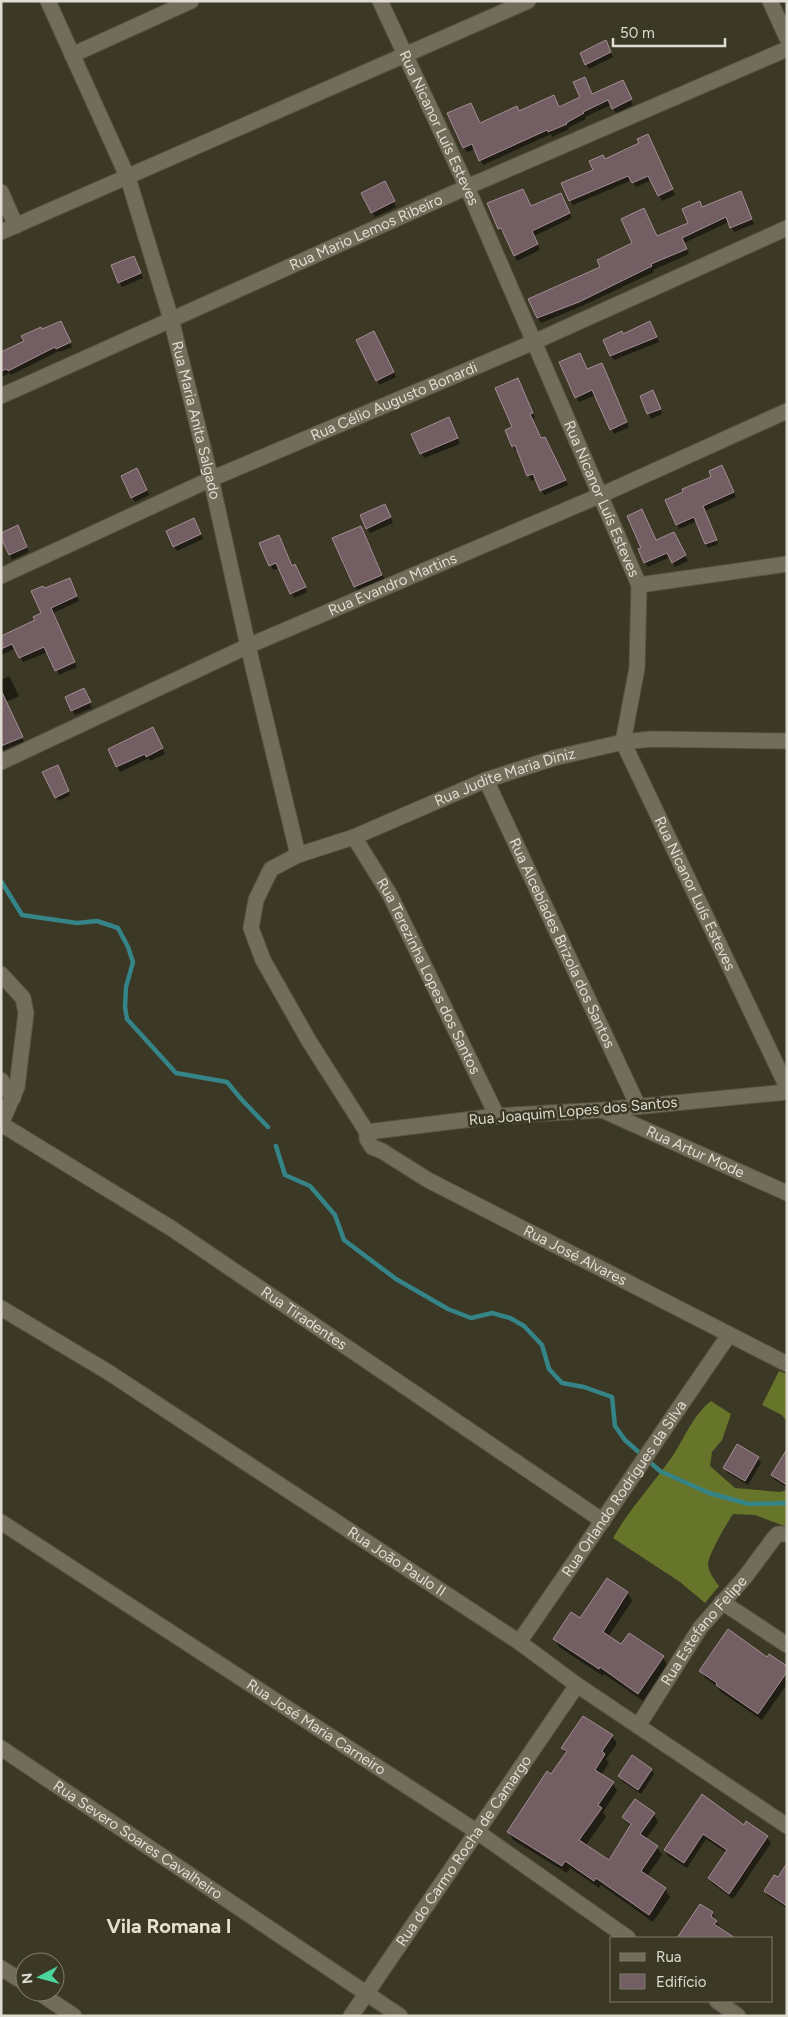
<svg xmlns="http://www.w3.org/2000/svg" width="788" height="2017" font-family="Figtree,sans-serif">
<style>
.forest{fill:#67752a}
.shadow{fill:#0007}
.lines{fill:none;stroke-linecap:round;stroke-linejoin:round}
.stream{stroke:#358487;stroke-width:4.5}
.building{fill:#735e64;stroke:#a48d94}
.minor-casing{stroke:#585445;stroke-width:17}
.minor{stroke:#726d5a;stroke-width:15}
.labels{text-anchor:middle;stroke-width:5;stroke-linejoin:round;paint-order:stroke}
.street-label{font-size:15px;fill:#dfddd2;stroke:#3c3826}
.district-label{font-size:20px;font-weight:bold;fill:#e6e1cb;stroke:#3c3826}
</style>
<rect width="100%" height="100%" fill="#3c3826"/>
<g class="forest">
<polygon points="779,1371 787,1374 787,1422 782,1415 762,1405"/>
<path d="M711,1401l20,13 -9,26 -10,12 -2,14 25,22 45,4 7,-2v37l-32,-12 -22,-1c-6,9 -25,41 -25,51 1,8 6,14 11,21l-14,17 -25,-21 -67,-44c17,-30 41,-55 61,-84 11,-18 20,-40 37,-53z"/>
</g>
<g class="shadow">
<polygon points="608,47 613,57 589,69 581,54"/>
<polygon points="625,86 633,105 616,113 611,105 585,117 586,119 568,128 569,129 552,137 551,134 483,165 475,149 467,152 464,148 480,125 519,113 559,109 592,95"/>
<polygon points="650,141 675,195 662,201 651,180 636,187 632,180 573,205 570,200 595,170"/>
<polygon points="387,188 396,207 375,217 372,212"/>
<polygon points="743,198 754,224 734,232 729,222 684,243 689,254 653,270 654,272 582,306 541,323 538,318 602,268 657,238 690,223 702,209"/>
<polygon points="563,200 572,218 534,236 540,250 517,261 504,233 502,233 500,229 489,204 531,208"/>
<polygon points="136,262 143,278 122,287 119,282"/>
<polygon points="63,327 72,347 60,352 59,351 11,375 10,373 1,377 1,353 25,342 42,331"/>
<polygon points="653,328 659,342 614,360 611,356 623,335"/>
<polygon points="377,337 396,377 379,385 377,380"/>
<polygon points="587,370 604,370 629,427 614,434 596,395 579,402 576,397"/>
<polygon points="520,385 535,418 531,419 541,440 547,443 568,485 544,495 536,479 531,481 518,450 516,451 513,446"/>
<polygon points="641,396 655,397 662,414 651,419"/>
<polygon points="452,424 460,444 424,458 412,435"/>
<polygon points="724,471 736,497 705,511 718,544 708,548 697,521 679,529 677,524 685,493"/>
<polygon points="140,475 149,495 135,502 132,497"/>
<polygon points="387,510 393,523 370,533 367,528"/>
<polygon points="197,525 203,539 177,551 174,546"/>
<polygon points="20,532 29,552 12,560 10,555"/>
<polygon points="365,535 386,583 359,594 334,539"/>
<polygon points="676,538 688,561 675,567 670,557 648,567 645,562 656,542"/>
<polygon points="261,544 298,570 307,592 294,598 280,568 273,570"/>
<polygon points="72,584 79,601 53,613 77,667 59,675 48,652 23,662 16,648 1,655 1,632 3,636 37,621 43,614 44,590"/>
<polygon points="9,676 19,696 6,702 24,742 1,751 1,680"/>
<polygon points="87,695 92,708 75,715 72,710"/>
<polygon points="155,734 165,754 150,761 149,758 120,772 109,749"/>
<polygon points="59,770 70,795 58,801 43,773"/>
<polygon points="787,1454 787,1487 775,1480 772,1475"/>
<polygon points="758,1458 761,1463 748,1485 728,1473 725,1468"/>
<polygon points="607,1579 628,1593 632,1601 608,1637 622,1646 663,1657 667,1665 643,1701 604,1674 603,1676 559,1647 555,1639 581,1620"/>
<polygon points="767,1658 787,1667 787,1684 762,1720 721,1692 718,1687 705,1678 701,1671"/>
<polygon points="612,1736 617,1744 606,1759 609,1763 601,1775 613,1783 617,1791 603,1812 606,1817 585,1846 609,1862 631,1827 623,1817 654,1814 658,1822 646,1839 657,1847 662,1855 647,1876 665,1889 670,1897 653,1922 601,1885 599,1888 570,1868 567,1873 513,1840 509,1832 566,1754 563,1748"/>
<polygon points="651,1769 654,1774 641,1794 622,1781 620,1776"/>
<polygon points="702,1795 744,1827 767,1837 771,1843 733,1899 713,1884 709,1879 727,1853 706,1839 687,1868 668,1856 665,1850"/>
<polygon points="787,1865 787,1908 768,1896 765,1891 778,1879"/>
<polygon points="700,1905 712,1913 715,1918 714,1920 719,1926 718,1928 733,1938 679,1938"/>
</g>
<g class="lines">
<g class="stream">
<polyline points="1,881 22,915 77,923 97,921 118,928 128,947 133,962 126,987 125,1007 127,1019 176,1073 227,1082 242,1100 268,1127"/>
<polyline points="276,1146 285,1175 310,1186 335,1215 344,1240 396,1279 448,1309 471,1318 492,1313 510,1318 524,1326 542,1345 549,1369 562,1383 584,1387 612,1397 615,1426 625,1440 660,1471 709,1493 749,1504 787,1503"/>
</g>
</g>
<g class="building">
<polygon points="606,40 611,52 585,65 580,53"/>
<polygon points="585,77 592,94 623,80 632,99 612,109 608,100 583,112 584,113 566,123 567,124 548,132 547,130 479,161 472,144 463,148 447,113 471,103 480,123 517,106 519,111 554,95 559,107 580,97 573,82"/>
<polygon points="648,134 673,189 658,196 648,176 632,183 628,176 569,201 561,183 593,170 589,161 603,155 605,159 639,143 637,139"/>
<polygon points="385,181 395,201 371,213 361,193"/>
<polygon points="523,189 531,206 561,193 570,213 532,231 538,244 514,256 501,228 498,229 487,203"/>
<polygon points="741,191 752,219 730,228 726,217 682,238 687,249 651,264 652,266 579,302 537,318 528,299 600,267 597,260 632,243 621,219 644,208 657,236 688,223 682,209 700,201 702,207"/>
<polygon points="134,256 141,273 118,283 111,265"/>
<polygon points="61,321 71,342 56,349 55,347 8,371 7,369 1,371 1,352 24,341 21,336 41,327 42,329"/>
<polygon points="650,321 657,337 610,356 603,340 622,331 623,334"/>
<polygon points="374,331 394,372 376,381 356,340"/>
<polygon points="580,353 587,369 602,363 627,422 610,430 592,390 575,398 559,362"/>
<polygon points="518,378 533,413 530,414 541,438 545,437 566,480 540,491 533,474 527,476 515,445 512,447 505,430 512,427 495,388"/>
<polygon points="653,390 661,409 647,414 640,396"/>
<polygon points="449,417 458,438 420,454 411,434"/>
<polygon points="722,465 734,492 703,506 717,540 705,544 694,517 676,525 665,500 683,492 682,489 711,477 709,471"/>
<polygon points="137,468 147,490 131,498 121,476"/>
<polygon points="385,504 391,517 366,529 360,515"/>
<polygon points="642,509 656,540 674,532 686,555 672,563 667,553 644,563 638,549 641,548 627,516"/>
<polygon points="194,518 201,534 173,547 166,531"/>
<polygon points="18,525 27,547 9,555 1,538 1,533"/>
<polygon points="361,526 382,575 354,587 332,538"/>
<polygon points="279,535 292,566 295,564 306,587 290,594 276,563 269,566 259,543"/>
<polygon points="70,578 77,596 51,608 75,662 55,671 44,647 19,658 12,644 1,649 1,636 35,620 33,617 41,613 31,591 43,586 45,588"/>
<polygon points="84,688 91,702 71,711 65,697"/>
<polygon points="1,690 23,737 1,746"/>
<polygon points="153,727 163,748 146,757 145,754 116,767 108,749"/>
<polygon points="58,765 69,791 55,798 42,772"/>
<polygon points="737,1444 759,1457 745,1481 723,1468"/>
<polygon points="787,1449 787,1485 771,1475"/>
<polygon points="607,1578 628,1592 603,1632 621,1644 629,1633 664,1656 638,1694 600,1667 599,1669 553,1639 571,1612 580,1618"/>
<polygon points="728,1629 767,1657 769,1654 787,1666 787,1672 758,1714 716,1685 717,1683 699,1671"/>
<polygon points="583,1716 613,1735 602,1751 605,1754 595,1770 614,1782 598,1805 602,1808 579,1840 609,1860 631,1824 622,1817 635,1799 655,1813 640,1834 658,1846 641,1871 666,1888 649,1915 596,1878 594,1881 565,1861 562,1866 507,1832 547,1771 551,1774 567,1751 561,1748"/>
<polygon points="632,1755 652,1769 638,1790 618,1776"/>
<polygon points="702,1794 744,1825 746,1821 768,1836 729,1894 708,1878 727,1850 703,1834 684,1863 664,1850"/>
<polygon points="787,1863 787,1906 764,1891 774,1875 778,1877"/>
<polygon points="700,1904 713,1912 711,1916 717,1921 714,1924 735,1938 677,1938"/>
</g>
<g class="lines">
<defs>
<g id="minor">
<path id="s1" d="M48,1l80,177 43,141 40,160 37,167 50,209"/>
<path id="s2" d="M380,1l87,186 172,398 -2,83 -14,74 164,345"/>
<polyline points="770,1 787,38"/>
<polyline points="72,55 191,1"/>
<polyline points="1,192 16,226"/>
<polyline points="1,232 528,1"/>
<path id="s3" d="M1,396l466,-209 320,-138"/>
<path id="s4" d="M1,576l210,-97 323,-137 253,-114"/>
<polyline points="639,585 787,564"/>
<path id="s5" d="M1,762l247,-116 353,-151 186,-84"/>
<path id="s6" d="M486,780l152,326"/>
<path id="s7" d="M354,837l36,58 107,221"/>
<polyline points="1,974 23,998 26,1013 17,1087 1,1124"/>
<polyline points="1,1080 13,1098"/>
<path id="s8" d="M787,1092l-184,18 -106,6 -130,16v7l5,8 10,4 46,29 359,184"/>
<path id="s9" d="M604,1111l183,82"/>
<path id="s10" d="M1,1124l170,104 432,293"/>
<path id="s11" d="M367,1132l-58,-91 -46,-81 -12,-32 5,-28 15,-31 27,-14 56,-18 132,-57 68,-22 69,-16 28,-3 136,2"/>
<path id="s12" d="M1,1308l107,64 411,270 58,43 210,141"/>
<path id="s13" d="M1,1522l475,309 152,107"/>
<polyline points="722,1602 787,1645"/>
<path id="s14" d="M519,1642c71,-101 139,-205 210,-307"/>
<path id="s15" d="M638,1726l62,-98 45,-51 29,-39 4,-4h9"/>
<path id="s16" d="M1,1748l399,268"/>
<polyline points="1,1968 25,1983"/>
<polyline points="38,1992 74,2016"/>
<polyline points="717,2001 738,2016"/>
<path id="s17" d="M351,2016l226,-331"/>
</g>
</defs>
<use href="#minor" class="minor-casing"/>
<use href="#minor" class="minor"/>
</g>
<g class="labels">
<g class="street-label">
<text dy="5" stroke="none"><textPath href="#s2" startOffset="140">Rua Nicanor Luís Esteves</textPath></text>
<text dy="5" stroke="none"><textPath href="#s3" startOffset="400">Rua Mario Lemos Ribeiro</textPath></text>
<text dy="5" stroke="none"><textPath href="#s4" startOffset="430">Rua Célio Augusto Bonardi</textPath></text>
<text dy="5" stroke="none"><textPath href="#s1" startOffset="446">Rua Maria Anita Salgado</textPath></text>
<text dy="5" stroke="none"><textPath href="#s2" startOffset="545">Rua Nicanor Luís Esteves</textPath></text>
<text dy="5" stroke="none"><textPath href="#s5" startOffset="430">Rua Evandro Martins</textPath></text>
<text dy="5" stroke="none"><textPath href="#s11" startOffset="550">Rua Judite Maria Diniz</textPath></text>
<text dy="5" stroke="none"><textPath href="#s2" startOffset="965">Rua Nicanor Luís Esteves</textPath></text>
<text dy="5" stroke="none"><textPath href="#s6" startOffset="180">Rua Alcebíades Brizola dos Santos</textPath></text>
<text dy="5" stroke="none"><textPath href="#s7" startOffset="158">Rua Terezinha Lopes dos Santos</textPath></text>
<text transform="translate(573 1111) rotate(-5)" y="5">Rua Joaquim Lopes dos Santos</text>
<text dy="5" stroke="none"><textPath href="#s9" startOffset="100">Rua Artur Mode</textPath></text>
<text dy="5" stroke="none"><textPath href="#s8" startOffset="669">Rua José Alvares</textPath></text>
<text dy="5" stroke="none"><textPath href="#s10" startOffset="360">Rua Tiradentes</textPath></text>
<text dy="5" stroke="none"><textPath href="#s14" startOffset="186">Rua Orlando Rodrigues da Silva</textPath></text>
<text dy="5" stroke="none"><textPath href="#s12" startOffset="470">Rua João Paulo II</textPath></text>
<text dy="5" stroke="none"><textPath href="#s15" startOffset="116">Rua Estefano Felipe</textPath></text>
<text dy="5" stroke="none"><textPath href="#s13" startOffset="376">Rua José Maria Carneiro</textPath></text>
<text dy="5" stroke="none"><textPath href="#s16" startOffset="165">Rua Severo Soares Cavalheiro</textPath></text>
<text dy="5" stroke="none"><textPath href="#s17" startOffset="200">Rua do Carmo Rocha de Camargo</textPath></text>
</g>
<g class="district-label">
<text x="169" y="1933">Vila Romana I</text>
</g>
</g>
<rect width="788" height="2017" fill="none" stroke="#dfddd2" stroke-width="5"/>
<rect x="610" y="1937" width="162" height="65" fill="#3c3826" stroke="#7d7a6b"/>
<rect x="620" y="1953" width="25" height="8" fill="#726d5a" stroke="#7d7a6b"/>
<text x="656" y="1962" font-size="15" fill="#dfddd2">Rua</text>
<rect x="620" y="1974" width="25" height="15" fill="#735e64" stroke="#7d7a6b"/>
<text x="656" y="1987" font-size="15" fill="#dfddd2">Edifício</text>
<g transform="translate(40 1977) rotate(264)"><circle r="24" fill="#3c3826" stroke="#7d7a6b"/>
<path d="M0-4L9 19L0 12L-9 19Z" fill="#4bd49b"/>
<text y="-8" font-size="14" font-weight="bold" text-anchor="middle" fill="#dfddd2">N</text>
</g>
<path d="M613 38v8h112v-8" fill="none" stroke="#dfddd2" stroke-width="2.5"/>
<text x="620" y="38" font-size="15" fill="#dfddd2" stroke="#3c3826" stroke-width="4" paint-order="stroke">50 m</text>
</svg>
